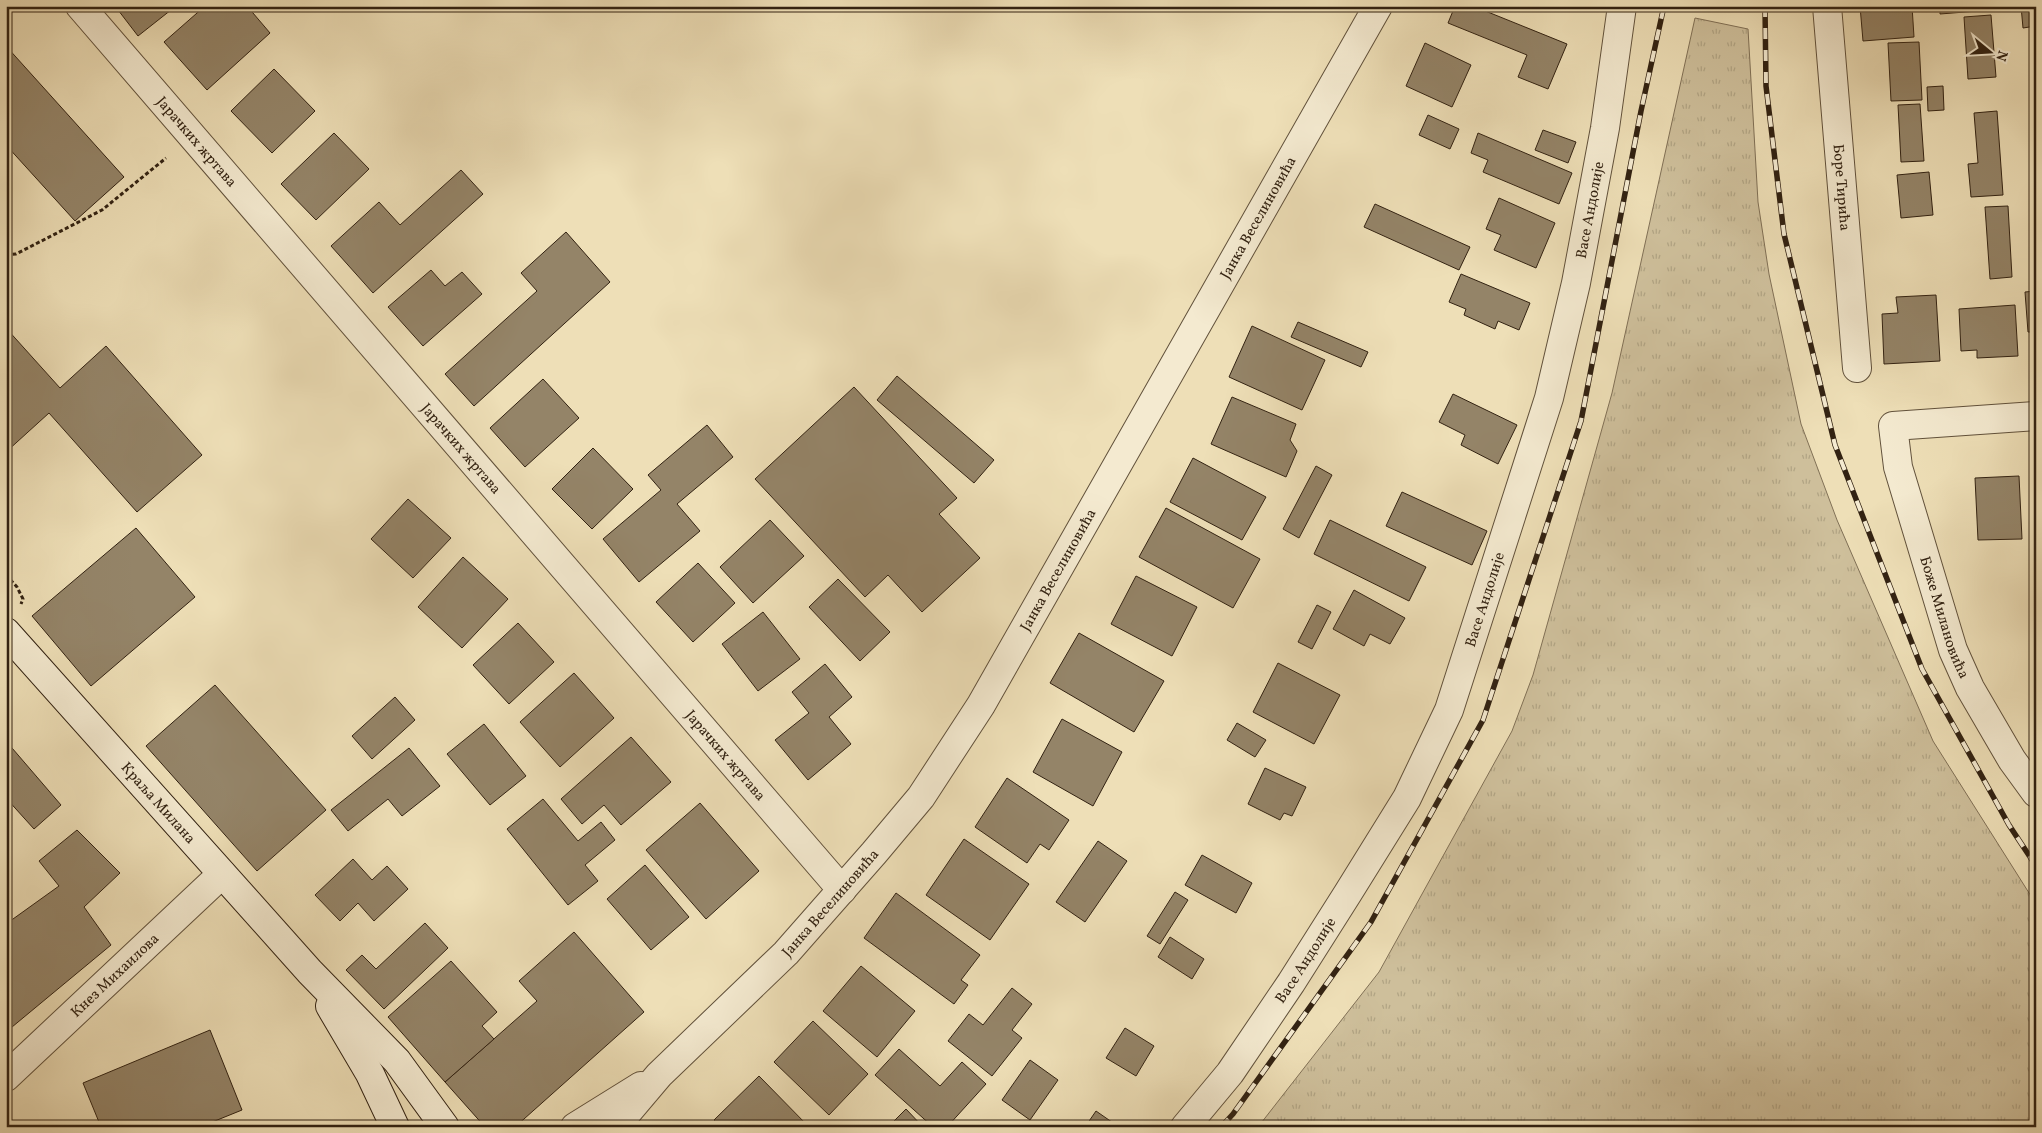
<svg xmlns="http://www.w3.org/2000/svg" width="2042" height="1133" font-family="Vollkorn,serif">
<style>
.grass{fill:url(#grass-tufts);stroke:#807056}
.building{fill:#948468;stroke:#322212}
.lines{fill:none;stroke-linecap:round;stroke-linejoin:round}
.street-casing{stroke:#61513b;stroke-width:30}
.secondary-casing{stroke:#322212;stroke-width:30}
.path{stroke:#322212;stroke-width:3;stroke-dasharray:4 2.5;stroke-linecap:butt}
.street{stroke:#f4ead0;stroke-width:28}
.secondary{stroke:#f4ead0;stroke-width:28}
.rail-casing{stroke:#322212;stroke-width:5.5}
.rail{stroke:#f4ead0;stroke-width:4;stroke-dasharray:11;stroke-linecap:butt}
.labels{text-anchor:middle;stroke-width:4.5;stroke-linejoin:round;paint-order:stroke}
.street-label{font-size:15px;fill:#322212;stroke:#f4ead0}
</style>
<defs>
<pattern id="grass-tufts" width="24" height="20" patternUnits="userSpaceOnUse" patternTransform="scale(1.25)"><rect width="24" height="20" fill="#cebf9b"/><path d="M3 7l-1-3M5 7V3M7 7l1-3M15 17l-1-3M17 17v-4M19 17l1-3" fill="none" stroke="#b1a484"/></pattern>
</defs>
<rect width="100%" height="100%" fill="#eedfb7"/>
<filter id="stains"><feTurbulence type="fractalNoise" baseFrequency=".004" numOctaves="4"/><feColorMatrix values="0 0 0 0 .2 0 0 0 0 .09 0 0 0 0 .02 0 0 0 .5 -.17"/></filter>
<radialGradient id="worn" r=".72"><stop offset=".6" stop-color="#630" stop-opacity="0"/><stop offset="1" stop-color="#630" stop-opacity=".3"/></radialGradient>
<polygon class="grass" points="1695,18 1748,29 1758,202 1769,274 1801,424 1837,520 1933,741 2036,904 2036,1127 1258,1127 1379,972 1512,731 1533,675 1612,393"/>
<g class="building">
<polygon points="115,6 176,6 138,36"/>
<polygon points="205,6 247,6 270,33 207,90 164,42"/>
<polygon points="1455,6 1473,6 1567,44 1548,89 1518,77 1527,55 1448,23"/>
<polygon points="1860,6 1912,6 1914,37 1863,41"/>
<polygon points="1940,6 1989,6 1990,10 1940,14"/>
<polygon points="2021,6 2036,6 2036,26 2023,28"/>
<polygon points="1991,15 1996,77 1968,79 1964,17"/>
<polygon points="1919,42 1922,100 1891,101 1888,43"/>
<polygon points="1425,43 1471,65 1452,107 1406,86"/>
<polygon points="6,46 124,177 75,221 6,145"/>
<polygon points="274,69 315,111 272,153 231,111"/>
<polygon points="1943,86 1944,110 1928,111 1927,87"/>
<polygon points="1920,104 1924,161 1901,162 1898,105"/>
<polygon points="1997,111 2003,195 1971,197 1968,164 1978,163 1974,113"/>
<polygon points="1428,115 1459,129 1450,149 1419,135"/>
<polygon points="1543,130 1576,142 1568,163 1535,150"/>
<polygon points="334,133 369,169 316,220 281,184"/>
<polygon points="1478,133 1572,173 1559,204 1483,172 1488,160 1471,153"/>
<polygon points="461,170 483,194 373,293 331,246 379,202 400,225"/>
<polygon points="1929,172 1933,215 1901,218 1897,175"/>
<polygon points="1499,198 1555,223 1536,268 1494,250 1501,235 1486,229"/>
<polygon points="1375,204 1470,247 1459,270 1364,227"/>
<polygon points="2008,206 2012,277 1990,279 1985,207"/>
<polygon points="566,232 610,282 474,406 445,374 537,291 521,273"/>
<polygon points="431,270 445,286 462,272 482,294 423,346 388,307"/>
<polygon points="1461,274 1530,303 1519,330 1498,321 1495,329 1464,315 1466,309 1449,302"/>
<polygon points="2036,291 2036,355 2035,355 2034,332 2028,332 2025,292"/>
<polygon points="1936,295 1940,361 1884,364 1882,314 1898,313 1896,297"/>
<polygon points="2015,305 2018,356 1977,358 1977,350 1961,351 1959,309"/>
<polygon points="1298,322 1368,352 1361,367 1291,337"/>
<polygon points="1252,326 1325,360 1302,410 1229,377"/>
<polygon points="6,328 60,388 106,346 202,455 137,512 49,413 6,452"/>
<polygon points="897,376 994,460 974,483 877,400"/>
<polygon points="543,379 579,418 525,467 490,428"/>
<polygon points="854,387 957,498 939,514 980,558 922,612 888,575 865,597 755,479"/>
<polygon points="1453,394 1517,425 1498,464 1461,445 1465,435 1439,422"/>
<polygon points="1232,397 1296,424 1290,440 1297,451 1286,477 1211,444"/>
<polygon points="707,425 733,457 677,504 700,531 639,582 603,539 661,490 648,475"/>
<polygon points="593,448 633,489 592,529 552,489"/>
<polygon points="1193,458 1266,497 1242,540 1170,502"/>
<polygon points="1316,466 1332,475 1299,538 1283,529"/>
<polygon points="2019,476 2022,539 1978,540 1975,478"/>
<polygon points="1402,492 1487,531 1472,565 1386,526"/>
<polygon points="408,499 451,538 413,578 371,539"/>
<polygon points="1166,508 1260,559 1233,608 1139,557"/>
<polygon points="770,520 804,556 753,603 720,567"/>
<polygon points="1330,520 1426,567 1409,601 1314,554"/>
<polygon points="136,528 195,597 91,686 32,616"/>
<polygon points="463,557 508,599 462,648 418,607"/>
<polygon points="698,563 735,603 693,642 656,602"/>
<polygon points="1136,576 1197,607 1172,656 1111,624"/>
<polygon points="838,579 890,632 860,661 809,607"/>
<polygon points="1354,590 1405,618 1390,644 1370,634 1364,646 1333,629"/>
<polygon points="1317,605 1331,612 1312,649 1298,642"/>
<polygon points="763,612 800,659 758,691 722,644"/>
<polygon points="518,623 554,662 509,704 473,665"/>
<polygon points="1079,633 1164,681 1134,732 1050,683"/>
<polygon points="1278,663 1340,695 1314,744 1253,712"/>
<polygon points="825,664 852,697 829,717 851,744 808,780 775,740 809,713 792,692"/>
<polygon points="574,673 614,718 560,767 520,722"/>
<polygon points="215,685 326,810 257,871 146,746"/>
<polygon points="395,697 415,720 372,759 352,736"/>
<polygon points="1062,719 1122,752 1093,806 1033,772"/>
<polygon points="1237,723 1266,740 1255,757 1227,740"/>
<polygon points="484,724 526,776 490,805 447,754"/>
<polygon points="631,737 671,782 621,825 604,805 582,824 561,799"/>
<polygon points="6,741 61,805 34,829 6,798"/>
<polygon points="409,748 440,786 402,816 388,799 348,831 331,810"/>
<polygon points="1265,768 1306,787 1292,816 1284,813 1280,820 1248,804"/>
<polygon points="1007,778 1069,820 1049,850 1040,844 1027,863 975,827"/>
<polygon points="543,799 578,841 601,822 615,840 585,865 598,881 568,905 507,829"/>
<polygon points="700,803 759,871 706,919 646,850"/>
<polygon points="77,830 120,873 84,907 111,945 6,1032 6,924 59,886 39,861"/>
<polygon points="964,839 1029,884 990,940 926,895"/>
<polygon points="1098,841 1127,861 1085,922 1056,902"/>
<polygon points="1202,855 1252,883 1236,913 1185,885"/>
<polygon points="353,859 372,880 387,866 408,889 374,921 358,903 340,921 315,895"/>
<polygon points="645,865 689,917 651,950 607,899"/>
<polygon points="1175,892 1188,900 1160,944 1147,936"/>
<polygon points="896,893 980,955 961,980 968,985 954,1004 864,938"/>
<polygon points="425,923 448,948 384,1009 346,970 362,955 376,969"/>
<polygon points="574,932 644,1012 515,1127 485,1127 445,1082 537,1001 519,981"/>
<polygon points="1170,937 1204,959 1192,979 1158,957"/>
<polygon points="451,961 497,1012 482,1026 494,1039 445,1082 388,1017"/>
<polygon points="861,966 915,1011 877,1057 823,1011"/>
<polygon points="1012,988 1032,1004 1012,1030 1022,1038 992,1076 948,1041 969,1014 983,1025"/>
<polygon points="813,1021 868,1074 829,1115 774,1062"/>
<polygon points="1125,1028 1154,1046 1136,1076 1106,1058"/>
<polygon points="210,1030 242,1110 200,1127 101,1127 83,1083"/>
<polygon points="899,1049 940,1086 962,1062 986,1084 947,1127 933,1127 875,1075"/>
<polygon points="1030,1060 1058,1080 1030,1120 1002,1100"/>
<polygon points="759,1076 808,1126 808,1127 721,1127 714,1120"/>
<polygon points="906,1109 923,1127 888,1127"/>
<polygon points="1096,1111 1119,1127 1085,1127"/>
</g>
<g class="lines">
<defs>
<g id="street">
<path id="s1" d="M80,6l762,884"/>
<path id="s2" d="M1827,6l30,362"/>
<path id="s3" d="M2036,416l-143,10 5,41 55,183 17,38 42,72 24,33"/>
<path id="s4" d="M6,1077l216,-203"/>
<polyline points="575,1127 641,1086"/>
<path id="s5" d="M615,1127l44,-52 127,-122 88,-100 47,-56 60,-92 397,-699"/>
<path id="s6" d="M1185,1127l45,-54 61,-90 57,-90 59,-95 42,-88 100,-312 27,-115 29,-155 17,-122"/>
</g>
<g id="secondary">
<path id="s7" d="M6,632l304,340 87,89 48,66"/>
<polyline points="330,1006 370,1074 395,1127"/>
</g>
</defs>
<use href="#street" class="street-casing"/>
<use href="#secondary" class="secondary-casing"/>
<g class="path">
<polyline points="6,255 16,254 102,210 166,158"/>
<polyline points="6,575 17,587 23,599 21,604"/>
</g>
<use href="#street" class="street"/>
<use href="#secondary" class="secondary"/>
<defs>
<g id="rail">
<polyline points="1765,6 1766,86 1784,234 1835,445 1922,669 2009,825 2036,866"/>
<polyline points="1221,1127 1233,1114 1371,922 1483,720 1581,421 1641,111 1664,6"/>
</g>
</defs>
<use href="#rail" class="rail-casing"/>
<use href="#rail" class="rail"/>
</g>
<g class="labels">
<g class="street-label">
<text dy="5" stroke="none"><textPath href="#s1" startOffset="179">Јарачких жртава</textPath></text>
<text dy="5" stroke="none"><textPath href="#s2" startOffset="182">Боре Тирића</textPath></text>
<text dy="5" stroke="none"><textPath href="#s6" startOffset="1015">Васе Андолије</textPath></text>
<text dy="5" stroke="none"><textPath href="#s5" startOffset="1121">Јанка Веселиновића</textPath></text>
<text dy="5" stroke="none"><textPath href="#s1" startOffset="584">Јарачких жртава</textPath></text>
<text dy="5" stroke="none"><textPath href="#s5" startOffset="716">Јанка Веселиновића</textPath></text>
<text dy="5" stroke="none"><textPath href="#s6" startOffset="611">Васе Андолије</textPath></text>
<text dy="5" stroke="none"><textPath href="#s3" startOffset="342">Боже Милановића</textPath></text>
<text dy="5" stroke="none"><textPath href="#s1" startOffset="989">Јарачких жртава</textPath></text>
<text dy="5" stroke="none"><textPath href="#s7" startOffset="229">Краља Милана</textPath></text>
<text dy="5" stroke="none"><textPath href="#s5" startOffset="311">Јанка Веселиновића</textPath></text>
<text dy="5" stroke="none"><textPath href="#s6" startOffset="206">Васе Андолије</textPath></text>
<text dy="5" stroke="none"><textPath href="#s4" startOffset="149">Кнез Михаилова</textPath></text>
</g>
</g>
<rect width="2042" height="1133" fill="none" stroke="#eedfb7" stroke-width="25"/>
<rect x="8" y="8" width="2027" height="1118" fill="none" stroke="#322212" stroke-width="2.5"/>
<rect x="12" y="12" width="2017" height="1108" fill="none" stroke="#322212"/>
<g transform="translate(1990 52) rotate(108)" stroke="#f4ead0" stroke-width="4" paint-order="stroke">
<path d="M0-4L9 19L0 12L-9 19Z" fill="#322212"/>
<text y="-8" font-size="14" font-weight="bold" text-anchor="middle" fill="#322212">N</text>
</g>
<rect width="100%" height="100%" filter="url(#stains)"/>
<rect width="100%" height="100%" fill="url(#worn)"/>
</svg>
